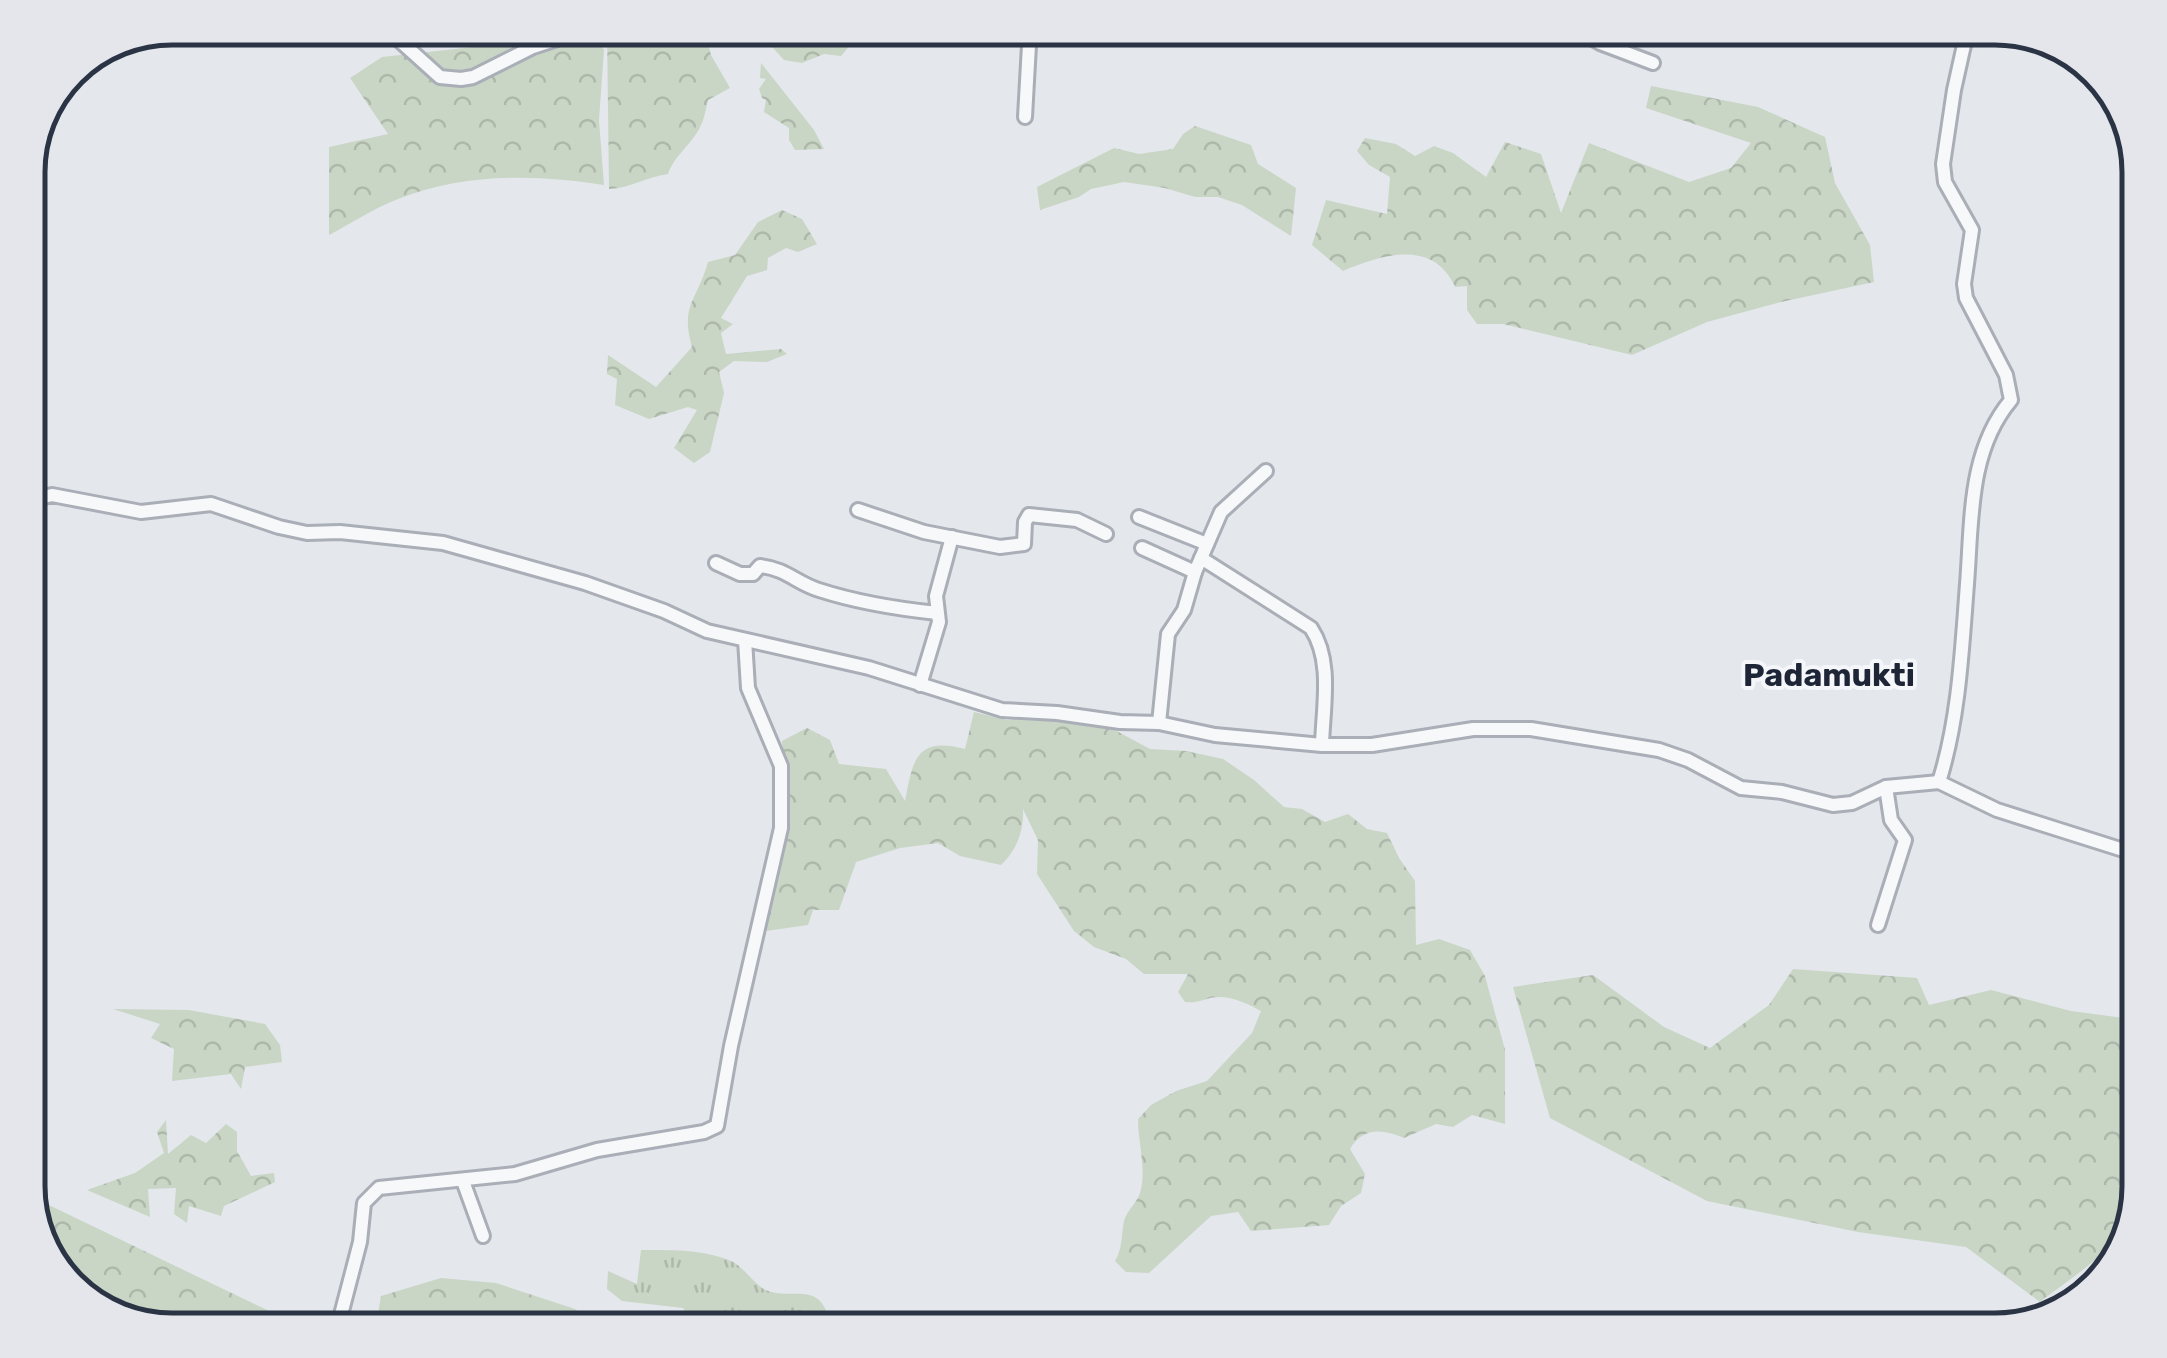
<svg xmlns="http://www.w3.org/2000/svg" width="2167" height="1358" font-family="Rubik,sans-serif">
<style>
.grass{fill:url(#grass-tufts)}
.forest{fill:url(#forest-crowns)}
.lines{fill:none;stroke-linecap:round;stroke-linejoin:round}
.minor-casing{stroke:#a9aeb7;stroke-width:18}
.minor{stroke:#f7f8fa;stroke-width:12}
.labels{text-anchor:middle;stroke-width:8;stroke-linejoin:round;paint-order:stroke}
.quarter-label{font-size:32px;font-weight:bold;fill:#1d2536;stroke:#f4f6f9}
.rim{fill:none;stroke:#2b3445;stroke-width:5}
</style>
<defs>
<pattern id="grass-tufts" width="24" height="20" patternUnits="userSpaceOnUse" patternTransform="scale(2.5)"><rect width="24" height="20" fill="#c9d6c5"/><path d="M3 7l-1-3M5 7V3M7 7l1-3M15 17l-1-3M17 17v-4M19 17l1-3" fill="none" stroke="#adb8ab"/></pattern>
<pattern id="forest-crowns" width="20" height="18" patternUnits="userSpaceOnUse" patternTransform="scale(2.5)"><rect width="20" height="18" fill="#c9d6c5"/><path d="M2 6a3 3 0 1 1 6 0M12 15a3 3 0 1 1 6 0" fill="none" stroke="#adb8ab"/></pattern>
</defs>
<rect width="100%" height="100%" fill="#e4e7ec"/>
<path class="grass" d="M641,1250c29,0 65,-1 92,12 11,6 19,19 29,26 28,17 61,-15 69,42h-141l2,-10 -9,-12 -61,-7 -15,-12 1,-18 29,13z"/>
<g class="forest">
<path d="M607,28h97l7,27 19,33 -22,12c-2,8 -3,17 -7,25 -8,19 -26,29 -33,49 -22,3 -37,14 -59,15z"/>
<polygon points="733,28 733,27 865,28 841,56 824,54 802,63 784,60 764,38 739,35 722,37"/>
<path d="M593,34l11,16 -5,70 5,65c-69,-11 -140,-12 -206,14 -24,9 -46,24 -69,36v-88l59,-13 -38,-56 32,-21z"/>
<polygon points="761,63 814,130 824,149 795,150 789,140 789,128 764,112 766,100 762,98 759,89 766,79 760,78"/>
<path d="M1651,86l107,21 67,30 10,46 35,62 4,37 -93,20 -74,20 -75,33 -129,-31h-26l-10,-14v-24l-12,1c-22,-49 -74,-32 -112,-16l-31,-26 14,-45 61,14 3,-37 -21,-12 -12,-14 8,-13 31,6 19,12 19,-10 19,7 33,24 19,-35 36,12 20,59 28,-70 100,39 42,-14 20,-25 -105,-35z"/>
<polygon points="1195,126 1251,145 1258,164 1296,188 1291,236 1242,205 1218,197 1195,197 1165,188 1124,182 1091,189 1079,197 1040,210 1037,187 1114,148 1139,154 1173,149 1183,134"/>
<path d="M782,210l20,9 15,25 -19,8 -12,-4 -18,10 -1,12 -20,6 -26,42 12,6 -12,9 5,21 55,-5 6,5 -20,8 -33,-1 -15,11 5,21 -14,59 -16,11 -20,-15 23,-38 -9,-3 -39,12 -34,-14 2,-26 -10,-5 1,-19 48,32 36,-40c-12,-42 5,-46 16,-85l27,-7 23,-33z"/>
<path d="M974,712l33,8 91,1 52,28 36,2 37,8 31,21 30,27 18,2 23,13 23,-8 19,15 20,4 12,25 16,23 1,64 23,-6 31,11 15,26 20,74v74l-33,-9 -19,12 -17,-3 -32,14c-22,-9 -41,-11 -54,11l15,25 -4,19 -20,13 -12,19 -78,6 -13,-19 -27,4 -62,57 -23,-1 -11,-11c8,-14 6,-25 9,-40 3,-11 13,-18 16,-28 7,-23 -2,-50 -2,-74l13,-14 25,-14 31,-10 45,-48 9,-22c-13,-7 -27,-14 -42,-14 -13,0 -20,7 -34,5l-7,-10 10,-18h-44l-18,-15 -32,-12 -20,-16 -37,-57 1,-34 -15,-31c1,21 -6,41 -22,56l-41,-9 -22,-13 -38,5 -44,14 -17,48h-26l-5,15 -42,6 21,-125 -5,-65 25,-13 23,12 9,24 47,5 19,32c8,-40 10,-65 60,-52z"/>
<path d="M1793,969l124,9 12,27 62,-15 80,21 68,9c0,45 9,171 -12,206 -17,28 -62,56 -87,76l-74,-55 -108,-15 -151,-31 -157,-83 -37,-131 80,-12 71,52 46,21 59,-43z"/>
<polygon points="113,1009 189,1010 265,1024 280,1045 282,1062 245,1067 241,1089 231,1074 172,1081 174,1049 151,1038 160,1024"/>
<polygon points="166,1120 168,1154 191,1135 206,1143 226,1124 237,1132 237,1151 251,1176 274,1173 275,1182 224,1206 221,1216 189,1206 187,1223 174,1214 176,1188 148,1189 150,1217 87,1190 135,1173 164,1153 157,1132"/>
<polygon points="28,1195 300,1326 299,1330 172,1330 92,1306 47,1258"/>
<polygon points="441,1278 496,1283 575,1309 584,1316 587,1330 384,1330 377,1320 381,1296"/>
</g>
<g class="lines">
<defs>
<g id="minor">
<polyline points="381,27 389,31 440,77 461,79 473,77 533,47 594,27"/>
<polyline points="1572,27 1600,43 1653,63"/>
<polyline points="1025,117 1030,27"/>
<polyline points="28,501 52,495 141,512 211,504 279,527 307,533 340,532 443,543 585,583 664,611 707,631 869,668 1002,710 1057,713 1120,722 1159,723 1215,735 1322,745 1372,745 1473,729 1531,729 1659,750 1688,760 1741,788 1782,792 1833,805 1852,803 1886,787 1939,782 1997,810 2139,855"/>
<polyline points="858,510 924,532 1000,547 1024,544 1025,522 1029,515 1077,520 1106,534"/>
<polyline points="1139,517 1207,544"/>
<polyline points="1142,548 1195,572"/>
<path d="M1201,558l110,70c22,33 12,79 11,117"/>
<path d="M716,563l24,11h13l7,-8c27,3 36,17 59,24 37,12 80,19 118,23"/>
<polyline points="920,685 939,622 936,596 952,537"/>
<polyline points="1159,723 1168,634 1184,610 1195,572 1221,512 1266,471"/>
<path d="M1939,782c20,-63 23,-133 28,-198 5,-63 1,-133 44,-184l-5,-25 -40,-77 -2,-14 8,-54 -27,-48 -2,-18 11,-74 14,-63"/>
<polyline points="1878,925 1905,840 1891,820 1886,787"/>
<polyline points="463,1181 483,1236"/>
<polyline points="337,1330 360,1242 364,1203 379,1188 515,1174 597,1150 704,1132 717,1126 731,1046 781,828 781,766 748,688 745,640"/>
</g>
</defs>
<use href="#minor" class="minor-casing"/>
<use href="#minor" class="minor"/>
</g>
<g class="labels">
<g class="quarter-label">
<text x="1829" y="686">Padamukti</text>
</g>
</g>
<path d="M0 0H2167V1358H0ZM172 45H1995A127 127 0 0 1 2122 172V1186A127 127 0 0 1 1995 1313H172A127 127 0 0 1 45 1186V172A127 127 0 0 1 172 45Z" fill="#e4e6eb" fill-rule="evenodd"/>
<path class="rim" d="M172 45H1995A127 127 0 0 1 2122 172V1186A127 127 0 0 1 1995 1313H172A127 127 0 0 1 45 1186V172A127 127 0 0 1 172 45Z"/>
</svg>
